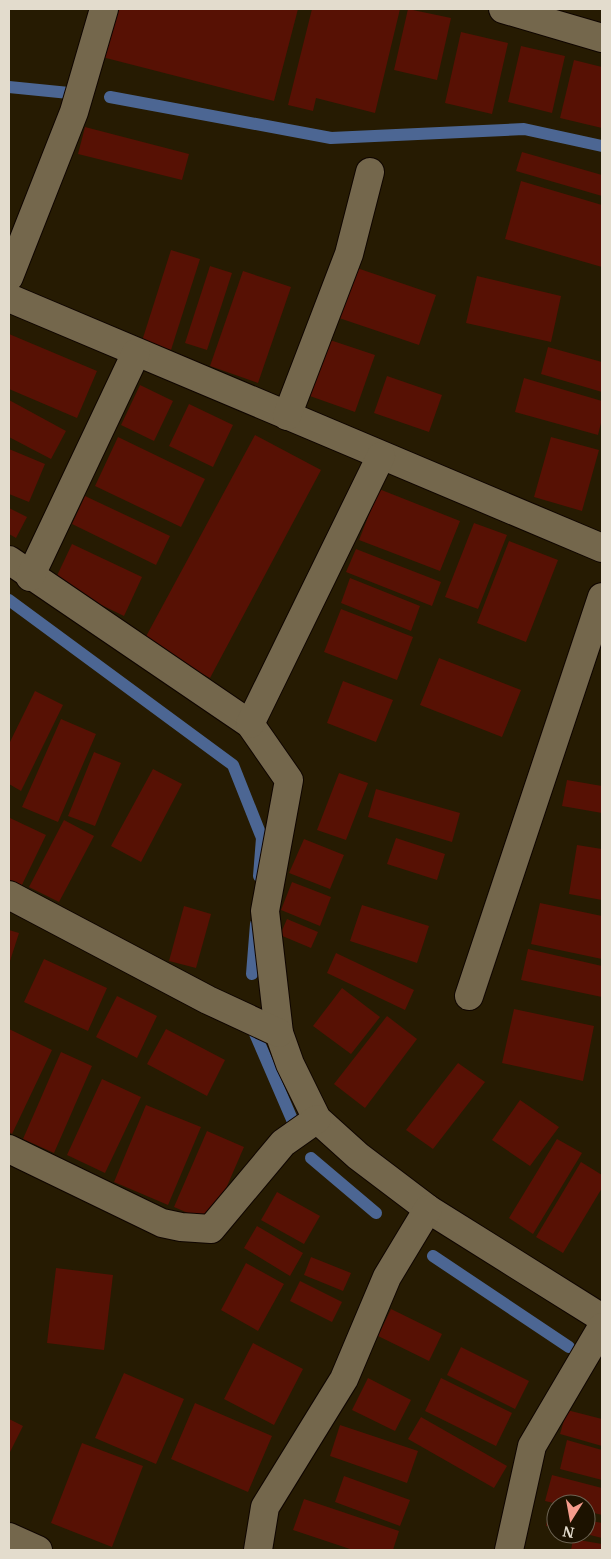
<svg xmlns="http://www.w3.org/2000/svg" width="611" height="1559" font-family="Merriweather,serif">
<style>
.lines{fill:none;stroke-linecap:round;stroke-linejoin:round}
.stream{stroke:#4c6693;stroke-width:12}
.building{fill:#571104}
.street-casing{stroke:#0f0500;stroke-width:30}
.street{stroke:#74674c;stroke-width:28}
</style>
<rect width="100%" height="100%" fill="#261b02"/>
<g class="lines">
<g class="stream">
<polyline points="9,87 79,94"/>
<polyline points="110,97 331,138 524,129 602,146"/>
<polyline points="9,600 233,765 262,838 259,876"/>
<polyline points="252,974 256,924"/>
<polyline points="253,1029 294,1124"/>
<polyline points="311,1158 376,1213"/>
<polyline points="433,1256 569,1347"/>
</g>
</g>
<g class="building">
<polygon points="114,9 298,9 274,101 102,57"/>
<polygon points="312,9 400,9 375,113 316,98 313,111 288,105"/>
<polygon points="408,9 451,18 437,80 394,70"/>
<polygon points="461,32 508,43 492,114 445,103"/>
<polygon points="521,46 565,56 552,113 508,102"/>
<polygon points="574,60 602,67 602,128 560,118"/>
<polygon points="85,127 189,154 182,180 78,154"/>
<polygon points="522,152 602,175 602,196 516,171"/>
<polygon points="521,181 602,205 602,267 505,239"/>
<polygon points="171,250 200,259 171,350 142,341"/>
<polygon points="210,266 232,273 207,350 185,343"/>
<polygon points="357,268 436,295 419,345 339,318"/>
<polygon points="243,271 291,287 258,383 210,366"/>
<polygon points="477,276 561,296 551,342 466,323"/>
<polygon points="9,334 97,371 77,418 9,389"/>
<polygon points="327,339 375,355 355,412 307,395"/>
<polygon points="548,347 602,362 602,392 541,374"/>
<polygon points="387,376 442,395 429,432 374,413"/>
<polygon points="524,378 602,401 602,419 598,435 515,412"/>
<polygon points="140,385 173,401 154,441 121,425"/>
<polygon points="9,400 66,431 51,459 9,437"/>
<polygon points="189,404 233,425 213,467 169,446"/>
<polygon points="255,435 321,470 210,678 143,642"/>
<polygon points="118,437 205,479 181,527 95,486"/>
<polygon points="551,437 599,450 582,511 534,497"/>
<polygon points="9,449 45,464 29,502 9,494"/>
<polygon points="379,489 460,521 440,571 359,540"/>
<polygon points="85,496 170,536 156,565 72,524"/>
<polygon points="9,508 27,517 16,538 9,534"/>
<polygon points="474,523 507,535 478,609 445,597"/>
<polygon points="509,541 558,560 526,642 477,623"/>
<polygon points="72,544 142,577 124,616 54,582"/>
<polygon points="356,549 441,582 432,606 346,572"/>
<polygon points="350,578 420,606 411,631 341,603"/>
<polygon points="341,609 413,637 397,680 324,652"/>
<polygon points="439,658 521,690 502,737 420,705"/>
<polygon points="343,681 393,700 376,742 327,723"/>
<polygon points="35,691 63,705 21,791 9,784 9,744"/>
<polygon points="61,719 96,734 58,822 22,807"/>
<polygon points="94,752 121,763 95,826 68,816"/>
<polygon points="153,769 182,784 141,862 111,846"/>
<polygon points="339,773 368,783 346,840 317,830"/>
<polygon points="567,780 602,786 602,813 562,806"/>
<polygon points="376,789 460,813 452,842 368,817"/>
<polygon points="10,818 46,835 19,891 9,886"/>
<polygon points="64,820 94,836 59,902 29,887"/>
<polygon points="396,838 445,854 437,880 387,864"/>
<polygon points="304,839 344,855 330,889 289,873"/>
<polygon points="577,845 602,849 602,900 569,894"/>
<polygon points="292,882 331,897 320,926 281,910"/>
<polygon points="540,903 602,916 602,959 531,944"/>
<polygon points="362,905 429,926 417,963 350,941"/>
<polygon points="184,906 211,914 196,968 169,961"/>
<polygon points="287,919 318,932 311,948 280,935"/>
<polygon points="9,930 19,933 9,964"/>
<polygon points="528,949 602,966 602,997 521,980"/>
<polygon points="336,953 414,990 405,1010 327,973"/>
<polygon points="44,959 107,988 88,1031 24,1002"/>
<polygon points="342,988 380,1017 351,1054 313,1026"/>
<polygon points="117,996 157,1016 137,1058 96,1037"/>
<polygon points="514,1009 594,1026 583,1081 502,1063"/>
<polygon points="387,1016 417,1039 365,1108 334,1084"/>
<polygon points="9,1029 52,1050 12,1134 9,1132"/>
<polygon points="166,1029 225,1060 207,1096 147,1064"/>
<polygon points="61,1052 92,1066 54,1153 23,1139"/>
<polygon points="458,1063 485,1082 433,1149 406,1130"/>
<polygon points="102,1079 141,1097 105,1173 67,1155"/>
<polygon points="520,1100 559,1127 530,1166 492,1140"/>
<polygon points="146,1105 201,1127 168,1205 114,1182"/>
<polygon points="207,1131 244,1147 211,1223 174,1207"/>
<polygon points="557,1139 582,1153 533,1234 509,1218"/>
<polygon points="581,1162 602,1175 602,1188 563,1253 536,1237"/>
<polygon points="277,1192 320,1216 304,1244 261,1220"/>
<polygon points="257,1226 303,1253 290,1276 244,1248"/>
<polygon points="311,1257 351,1273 343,1291 304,1275"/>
<polygon points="246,1263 284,1284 258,1331 221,1310"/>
<polygon points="56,1268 113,1275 104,1350 47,1343"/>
<polygon points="300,1281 342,1302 332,1322 290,1301"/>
<polygon points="391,1309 442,1334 429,1361 378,1336"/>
<polygon points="253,1343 303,1369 274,1425 224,1399"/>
<polygon points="461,1347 529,1381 515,1409 447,1375"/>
<polygon points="124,1373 184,1399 156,1464 95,1438"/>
<polygon points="368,1378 411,1400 395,1431 352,1410"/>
<polygon points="441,1378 512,1413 496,1446 425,1411"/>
<polygon points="195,1403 272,1436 248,1492 171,1459"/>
<polygon points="567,1410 602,1419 602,1446 560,1434"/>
<polygon points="421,1417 507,1466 494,1488 408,1439"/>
<polygon points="9,1419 23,1426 9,1454"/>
<polygon points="340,1425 418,1451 407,1483 330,1456"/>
<polygon points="567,1440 602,1450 602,1480 560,1469"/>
<polygon points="82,1443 143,1466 112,1547 51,1523"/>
<polygon points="552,1475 602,1488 602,1515 586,1511 586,1504 558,1504 545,1501"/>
<polygon points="344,1476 410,1500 400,1526 335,1502"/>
<polygon points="304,1499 399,1531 393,1550 353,1550 293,1530"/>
<polygon points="549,1512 556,1513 556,1528 546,1526"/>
<polygon points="586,1520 602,1523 602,1538 586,1534"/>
<polygon points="573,1539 602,1544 602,1550 571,1550"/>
</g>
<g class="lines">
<defs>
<g id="street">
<polyline points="503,9 602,38"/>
<polyline points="9,277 74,112 104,9"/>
<polyline points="9,298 602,548"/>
<polyline points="287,416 349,254 370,172"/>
<polyline points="9,560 250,724 289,780 265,911 279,1033 290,1064 317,1119 358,1156 428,1209 602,1318"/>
<polyline points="30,577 136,353"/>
<polyline points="250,724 381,456"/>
<polyline points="9,895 208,1000 279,1033"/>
<polyline points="469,996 602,597"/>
<polyline points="9,1149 162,1223 181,1227 211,1229 283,1143 317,1119"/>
<polyline points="9,1537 38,1550"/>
<polyline points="258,1550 265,1507 344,1379 387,1277 428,1209"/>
<polyline points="509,1550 532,1446 602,1327"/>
</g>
</defs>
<use href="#street" class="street-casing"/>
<use href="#street" class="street"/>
</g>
<rect width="611" height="1559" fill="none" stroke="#e3dccd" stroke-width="20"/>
<g transform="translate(571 1519) rotate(191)"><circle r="24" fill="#1c1200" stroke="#6c6352"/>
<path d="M0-4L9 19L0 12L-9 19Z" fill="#f59d8d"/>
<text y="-8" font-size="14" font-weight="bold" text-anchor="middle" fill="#e3dccd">N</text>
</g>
</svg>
